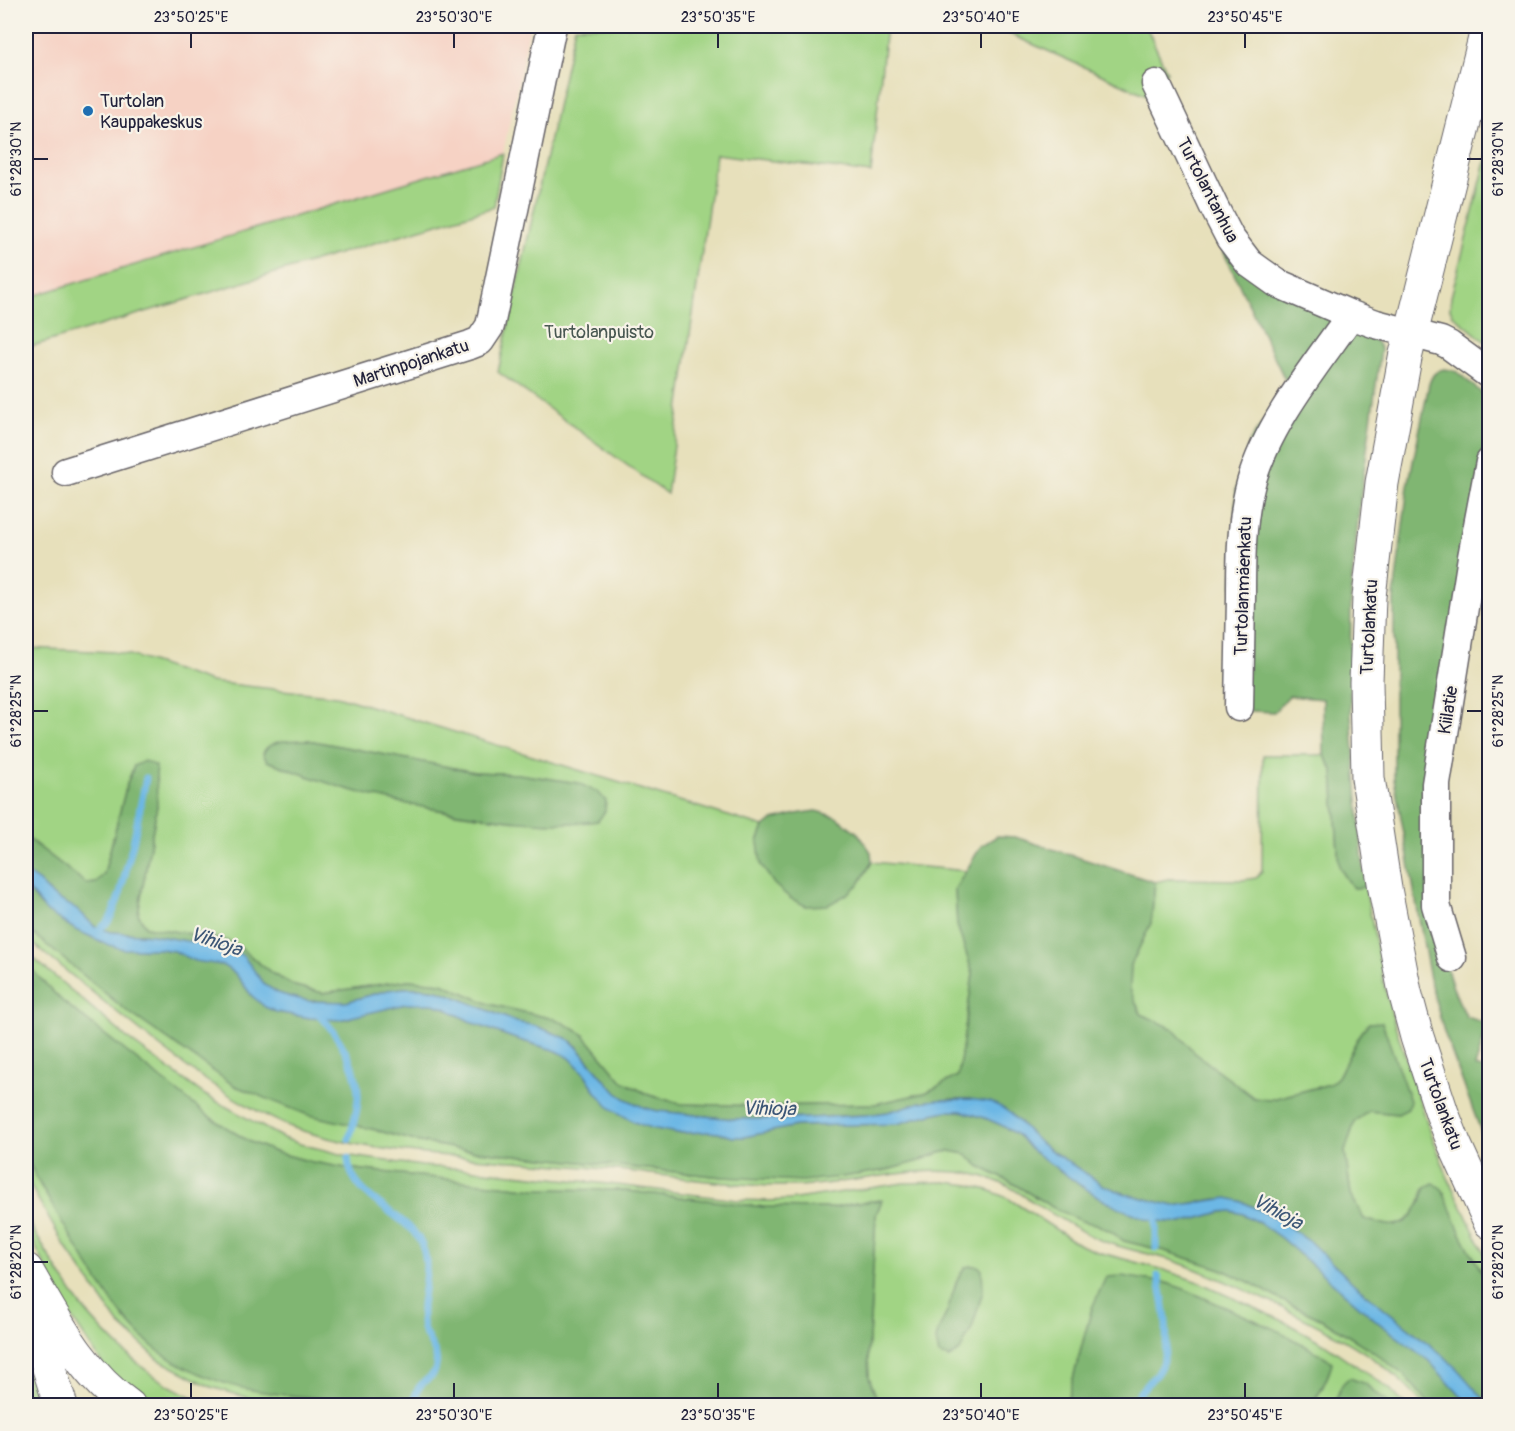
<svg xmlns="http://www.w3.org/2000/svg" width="1515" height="1431" font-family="Pangolin,sans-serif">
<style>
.built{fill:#f6d2c4}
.green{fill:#a1d484;stroke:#627b60;stroke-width:1.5;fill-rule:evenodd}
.forest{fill:#80b672;stroke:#516c56;stroke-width:1.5}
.water{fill:#6cb7e5;stroke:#476c90;stroke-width:1.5}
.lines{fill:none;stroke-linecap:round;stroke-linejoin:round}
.stream{stroke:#6cb7e5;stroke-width:7}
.minor-casing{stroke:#676468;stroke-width:31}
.major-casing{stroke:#676468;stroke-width:35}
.highway-casing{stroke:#676468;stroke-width:35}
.minor{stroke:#fff;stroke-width:28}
.major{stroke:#fff;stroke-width:33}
.highway{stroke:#fff;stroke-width:33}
.ticks{fill:none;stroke:#22223b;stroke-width:2}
.poi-dot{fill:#1f6fb2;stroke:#f7f3e8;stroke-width:2}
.labels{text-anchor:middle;stroke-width:4.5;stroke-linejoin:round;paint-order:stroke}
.poi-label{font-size:18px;fill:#22223b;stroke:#f7f3e8;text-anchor:start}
.street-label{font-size:18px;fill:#22223b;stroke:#f7f3e8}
.park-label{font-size:18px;fill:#485751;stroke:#f7f3e8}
.water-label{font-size:20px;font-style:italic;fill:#3c5676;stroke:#f7f3e8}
.neatline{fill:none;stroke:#22223b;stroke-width:2}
.ticks-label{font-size:15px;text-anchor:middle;fill:#22223b}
</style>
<rect width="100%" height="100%" fill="#f7f3e8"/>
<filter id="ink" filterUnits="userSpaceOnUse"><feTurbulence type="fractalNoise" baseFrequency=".0167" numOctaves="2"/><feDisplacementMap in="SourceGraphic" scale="12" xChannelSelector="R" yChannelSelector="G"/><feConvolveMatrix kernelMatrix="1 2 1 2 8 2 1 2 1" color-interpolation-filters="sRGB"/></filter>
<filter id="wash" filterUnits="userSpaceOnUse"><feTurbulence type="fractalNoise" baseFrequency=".008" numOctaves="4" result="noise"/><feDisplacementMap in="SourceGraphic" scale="24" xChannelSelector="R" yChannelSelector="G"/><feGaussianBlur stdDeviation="1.35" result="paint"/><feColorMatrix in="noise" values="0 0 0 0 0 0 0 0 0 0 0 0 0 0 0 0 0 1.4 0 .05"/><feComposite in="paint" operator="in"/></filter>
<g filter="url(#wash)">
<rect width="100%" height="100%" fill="#e7e0bb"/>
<polygon class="built" points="26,26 530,26 503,153 26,298"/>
<g class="green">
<polygon points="575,26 886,26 871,173 716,154 667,494 498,372"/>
<polygon points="956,26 1146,26 1167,72 1149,96 1003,31"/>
<polygon points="1489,150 1490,345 1489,345 1453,315 1450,309 1451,297"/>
<polygon points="503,153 494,207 26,348 26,298"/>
<path d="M26,648l87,4 17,3 81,27 126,14 427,131 -6,15 101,42 13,-22 94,9 -11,18 2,36 16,49 -15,102 -33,17 -50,11 -114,2 -80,-2 -32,-9 -27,-14 -39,-47 -25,-14 -69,-16 -47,-21 -34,-3 -85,13 -28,-7 -22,-12 -39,-31 -23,-6 -65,-10 -8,-13 19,-108 -23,-40 -7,18 -23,90 -8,9 -9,1 -61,-47zM308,740l167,32 43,2 60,9 -62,38 -68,-9 -58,-12 -70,-20 -53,-19 -4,-7z"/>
<path d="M1263,755h61l9,15 6,97 14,21 12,-1 19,97 9,35 35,106 20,53 41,85v23l-29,-54 -18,-43h-18c-4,17 -12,35 -32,37 -8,0 -20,-5 -28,-7l-13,-24 -6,-44 10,-30 14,-10 29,3 -29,-91 -8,9 -23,45 -8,7 -61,16 -15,-2 -59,-45 -23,-25 -31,-14 -12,-25 2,-24 20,-42 4,-41 13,-3 75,1 13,-2 6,-7z"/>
<path d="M26,928l101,83 108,75 137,43 43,12 42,8 266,28h119l45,-7 29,-8 23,-9 11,-2 16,3 15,13 31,16 40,24 29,14 15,3 14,7 14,10 41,10 56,18 31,14 27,16 46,22 46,29 34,26 25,29h-6c-12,-13 -24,-26 -38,-37 -30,-24 -65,-41 -99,-58 -37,-18 -74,-35 -113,-49 -27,-9 -55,-12 -81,-24 -23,-11 -44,-25 -66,-39 -8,-5 -17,-12 -26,-15 -15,-7 -29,-10 -45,-11 -54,-5 -106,13 -160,14 -54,1 -107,-7 -160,-14 -26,-3 -51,-5 -77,-7 -88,-9 -180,-8 -265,-37 -15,-5 -28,-13 -42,-20 -43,-23 -81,-52 -119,-83 -36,-29 -72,-58 -107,-87z"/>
<path d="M26,952l106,90 73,53 78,43 17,6 44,11 78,11 44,3 143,15 128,16 32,1 20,-1 115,-17 42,-1 24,3 21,6 18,8 71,46 18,7 63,17 40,14 80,37 42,23 67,46 15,16h-14l-26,-21 -23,1 -8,20h-23l12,-18 4,-29 -48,-27 -95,-42 -92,19 -26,97h-187l-10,-28 -1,-20 8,-142 6,-15 -26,3 -23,5h-23l-46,-1 -145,-17 -84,-1 -189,-21 -34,-6 -37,-10 -27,-11 -40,-25 -146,-115 -36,-37zM947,1312l2,46 -11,-26z"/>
<polygon points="26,1157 40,1185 78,1248 125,1320 352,1401 384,1405 318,1405 249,1398 211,1387 159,1360 119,1324 63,1243 26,1178"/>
<path d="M26,1218c16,27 33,55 51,82 9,13 20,24 30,35 32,33 63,56 107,70h-54l-25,-11 -30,-26 -47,-71 -16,-38 -16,-30z"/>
<polygon points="26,1343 47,1405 26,1405"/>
</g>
<g class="forest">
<polygon points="1223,251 1338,320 1376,341 1381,349 1360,500 1351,590 1350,701 1365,887 1353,888 1339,867 1333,770 1324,755 1323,699 1289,696 1274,712 1229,710 1236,490 1249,442 1288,386"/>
<path d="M1444,369l7,1 6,2 32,27v17l-25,145 -35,221 14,171c6,25 11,42 24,64l21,7 -13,43 14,4v82l-45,-121 -13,-47 -37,-206v-183l14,-110 21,-102c3,-9 6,-13 15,-15z"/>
<path d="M308,740l167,32 43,2 60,9 21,10 7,8 -1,10 -7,10c-39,5 -79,1 -118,-5 -55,-7 -109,-18 -161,-36 -18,-6 -35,-13 -52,-19l-4,-7c5,-16 30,-13 45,-14z"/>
<path d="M144,761l12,5 1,40 -19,108 8,13 65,10 23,6 39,31 22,12 28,7 85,-13 34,3 47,21 69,16 25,14 39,47 27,14 32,9 80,2 114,-2 50,-11 33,-17 15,-102 -16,-49 -2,-36 26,-43 16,-10 18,1 140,45 -4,41 -20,42 -1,24 11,25 31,14 23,25 59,45 15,2 61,-16 8,-7 23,-45 8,-9 13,-1 28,79 -2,8 -10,5 -29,-3 -14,10 -10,30 6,44 13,24c19,5 36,13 49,-5 3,-5 6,-8 8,-13 3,-9 3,-15 13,-18l8,6 18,43 29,54v119l-45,-49 -89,-71 -45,-43 -34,-24 -33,-16 -26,-3 -43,7 -48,-12 -23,-9 -62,-41 -30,-30 -42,-15h-17l-31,3 -33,10 -21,3 -32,1 -21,2 -81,1 -75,-8 -13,-3 -19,-9 -9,-6 -11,-12 -29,-35 -9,-7 -32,-13 -20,-4 -60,-25 -19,-7 -15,-2h-18l-16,2 -42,12 -37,-1 -18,-4 -13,-4 -13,-8 -31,-35 -16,-6 -32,-3 -34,-6 -41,-3 -16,-5 -18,-18 -23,-12 -15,-15 -13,-9v-36l61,47 9,-1 8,-9 23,-90 7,-18z"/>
<polygon points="816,811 836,817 858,833 871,852 872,862 859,884 846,895 828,905 806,906 790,898 774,884 761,865 758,842 764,827 773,820 796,814"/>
<polygon points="26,888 31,893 41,906 76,930 109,945 140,949 161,949 174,951 202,962 213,962 222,964 235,973 252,996 276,1012 310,1018 347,1019 354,1016 406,1004 418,1003 433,1004 445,1008 475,1024 516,1039 557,1051 570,1058 585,1074 597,1093 634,1122 651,1128 677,1133 709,1132 719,1133 733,1137 744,1137 796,1126 897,1124 927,1115 946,1111 961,1111 985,1118 1001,1125 1019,1136 1030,1149 1080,1185 1105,1201 1129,1212 1150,1220 1181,1223 1221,1212 1231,1211 1243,1214 1261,1224 1281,1238 1379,1323 1429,1361 1469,1405 1430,1405 1405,1376 1371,1350 1325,1321 1279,1299 1251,1283 1221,1269 1165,1251 1124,1241 1110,1231 1096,1224 1081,1221 1052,1207 1012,1183 981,1167 966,1154 950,1151 939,1153 916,1162 887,1170 842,1177 802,1181 723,1177 457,1149 415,1141 372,1129 308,1115 235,1086 127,1011 26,928"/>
<path d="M26,964l36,37 146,115 40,25 27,11 37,10 34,6 189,21 84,1 145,17 46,1h23l23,-5 26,-3 -6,15 -8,141 1,21 10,28h-495c-44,-6 -88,-7 -132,-15 -28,-4 -78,-25 -100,-44 -29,-25 -47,-54 -67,-86 -21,-34 -42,-68 -59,-103z"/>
<polygon points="971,1266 978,1266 982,1270 983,1291 972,1328 960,1351 949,1358 939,1355 936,1341 938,1331 947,1312 957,1280 965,1267"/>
<path d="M1122,1276l45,7 17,6 95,42 48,27 5,4c-3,16 -12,30 -21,43h-245l26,-97 14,-31z"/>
<path d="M1350,1378l15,6 26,21h-57c4,-9 6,-23 16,-27z"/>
</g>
<polygon class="water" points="26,873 39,882 54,897 77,909 95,927 111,932 152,935 186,941 218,944 234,950 244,957 265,985 278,993 291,997 309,1001 346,1002 388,990 404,988 422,988 437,990 456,997 516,1022 536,1026 568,1039 576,1046 606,1081 617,1093 626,1099 645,1108 658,1111 733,1119 789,1119 867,1115 888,1112 921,1102 936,1100 970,1099 990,1102 1001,1107 1011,1114 1041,1144 1103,1185 1126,1194 1174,1206 1228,1198 1243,1202 1276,1218 1310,1242 1355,1285 1444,1356 1460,1372 1489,1405 1469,1405 1429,1361 1379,1323 1281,1238 1261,1224 1243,1214 1231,1211 1221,1212 1181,1223 1150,1220 1129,1212 1105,1201 1080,1185 1030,1149 1019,1136 1001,1125 985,1118 961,1111 946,1111 927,1115 897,1124 796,1126 744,1137 733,1137 719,1133 709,1132 677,1133 651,1128 634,1122 610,1108 597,1093 585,1074 570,1058 557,1051 516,1039 475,1024 445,1008 433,1004 406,1004 339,1020 310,1018 276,1012 265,1007 252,996 235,973 222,965 195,961 174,951 161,949 123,949 109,945 76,930 47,912 31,893 26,888"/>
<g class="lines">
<g class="stream">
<polyline points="97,931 108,922 112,915 120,894 133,843 146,778"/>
<path d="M318,1013c18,19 39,52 40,79 1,16 -5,33 -9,47"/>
<path d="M348,1158c1,35 44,50 65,73 20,23 12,47 9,74 0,7 -1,16 1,23 4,14 16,22 13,38 -1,11 -10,12 -16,20 -4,5 -5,12 -7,17"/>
<polyline points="1156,1212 1156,1248"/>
<path d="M1129,1406c8,-12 19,-22 28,-33 17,-24 7,-71 1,-97"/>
</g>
</g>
</g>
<g filter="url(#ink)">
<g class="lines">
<defs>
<g id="minor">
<polyline points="1156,84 1214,207 1230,238 1249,263 1277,283 1351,315 1376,324 1441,341 1449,345 1490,375"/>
<polyline points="66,472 470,345 480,341 490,326 552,26"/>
<path d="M1239,707c1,-37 1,-74 2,-110 0,-38 0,-77 10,-114 17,-60 64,-117 100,-168"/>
<polyline points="1452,958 1436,905 1436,784 1472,557 1490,462"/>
</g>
<polyline id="major" points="1488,26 1405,358 1382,483 1369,597 1366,682 1368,778 1385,889 1405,992 1417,1037 1442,1113 1454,1143 1490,1222"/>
<g id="highway">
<path d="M26,1270c29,49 55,103 103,136"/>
<polyline points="26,1296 61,1406"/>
</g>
</defs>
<use href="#minor" class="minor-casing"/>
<use href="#major" class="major-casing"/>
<use href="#highway" class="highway-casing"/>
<use href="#minor" class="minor"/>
<use href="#major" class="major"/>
<use href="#highway" class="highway"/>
</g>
</g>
<path class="ticks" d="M191,33v15M454,33v15M718,33v15M981,33v15M1245,33v15M33,159h15M1467,159h15M33,711h15M1467,711h15M33,1262h15M1467,1262h15M191,1383v15M454,1383v15M718,1383v15M981,1383v15M1245,1383v15"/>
<circle class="poi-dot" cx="88" cy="111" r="6"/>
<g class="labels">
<g class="poi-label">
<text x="100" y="107">Turtolan<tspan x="100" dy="21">Kauppakeskus</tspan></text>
</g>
<g class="street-label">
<text transform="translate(1208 190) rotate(63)" y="6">Turtolantanhua</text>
<text transform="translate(411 363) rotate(-18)" y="6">Martinpojankatu</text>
<text transform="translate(1243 586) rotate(-88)" y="6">Turtolanmäenkatu</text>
<text transform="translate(1369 627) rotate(-87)" y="6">Turtolankatu</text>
<text transform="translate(1448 710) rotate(-81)" y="6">Kiilatie</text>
<text transform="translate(1441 1104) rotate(70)" y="6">Turtolankatu</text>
</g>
<g class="park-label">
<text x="599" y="338">Turtolanpuisto</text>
</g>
<g class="water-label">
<text transform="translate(216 941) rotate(19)" y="7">Vihioja</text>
<text transform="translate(769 1108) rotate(1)" y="7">Vihioja</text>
<text transform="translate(1278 1211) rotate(29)" y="7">Vihioja</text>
</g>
</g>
<rect width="1515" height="1431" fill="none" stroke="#f7f3e8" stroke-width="66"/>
<rect x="33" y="33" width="1449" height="1365" class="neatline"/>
<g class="ticks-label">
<text x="191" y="22">23°50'25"E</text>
<text x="454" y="22">23°50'30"E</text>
<text x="718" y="22">23°50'35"E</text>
<text x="981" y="22">23°50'40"E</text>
<text x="1245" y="22">23°50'45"E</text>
<text transform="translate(16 159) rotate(-90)" y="5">61°28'30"N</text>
<text transform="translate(1498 159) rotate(-90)" y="5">61°28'30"N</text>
<text transform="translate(16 711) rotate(-90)" y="5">61°28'25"N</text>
<text transform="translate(1498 711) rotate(-90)" y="5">61°28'25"N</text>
<text transform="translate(16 1262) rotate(-90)" y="5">61°28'20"N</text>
<text transform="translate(1498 1262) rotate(-90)" y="5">61°28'20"N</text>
<text x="191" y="1420">23°50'25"E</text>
<text x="454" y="1420">23°50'30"E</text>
<text x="718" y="1420">23°50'35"E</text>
<text x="981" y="1420">23°50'40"E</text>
<text x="1245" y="1420">23°50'45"E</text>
</g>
</svg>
